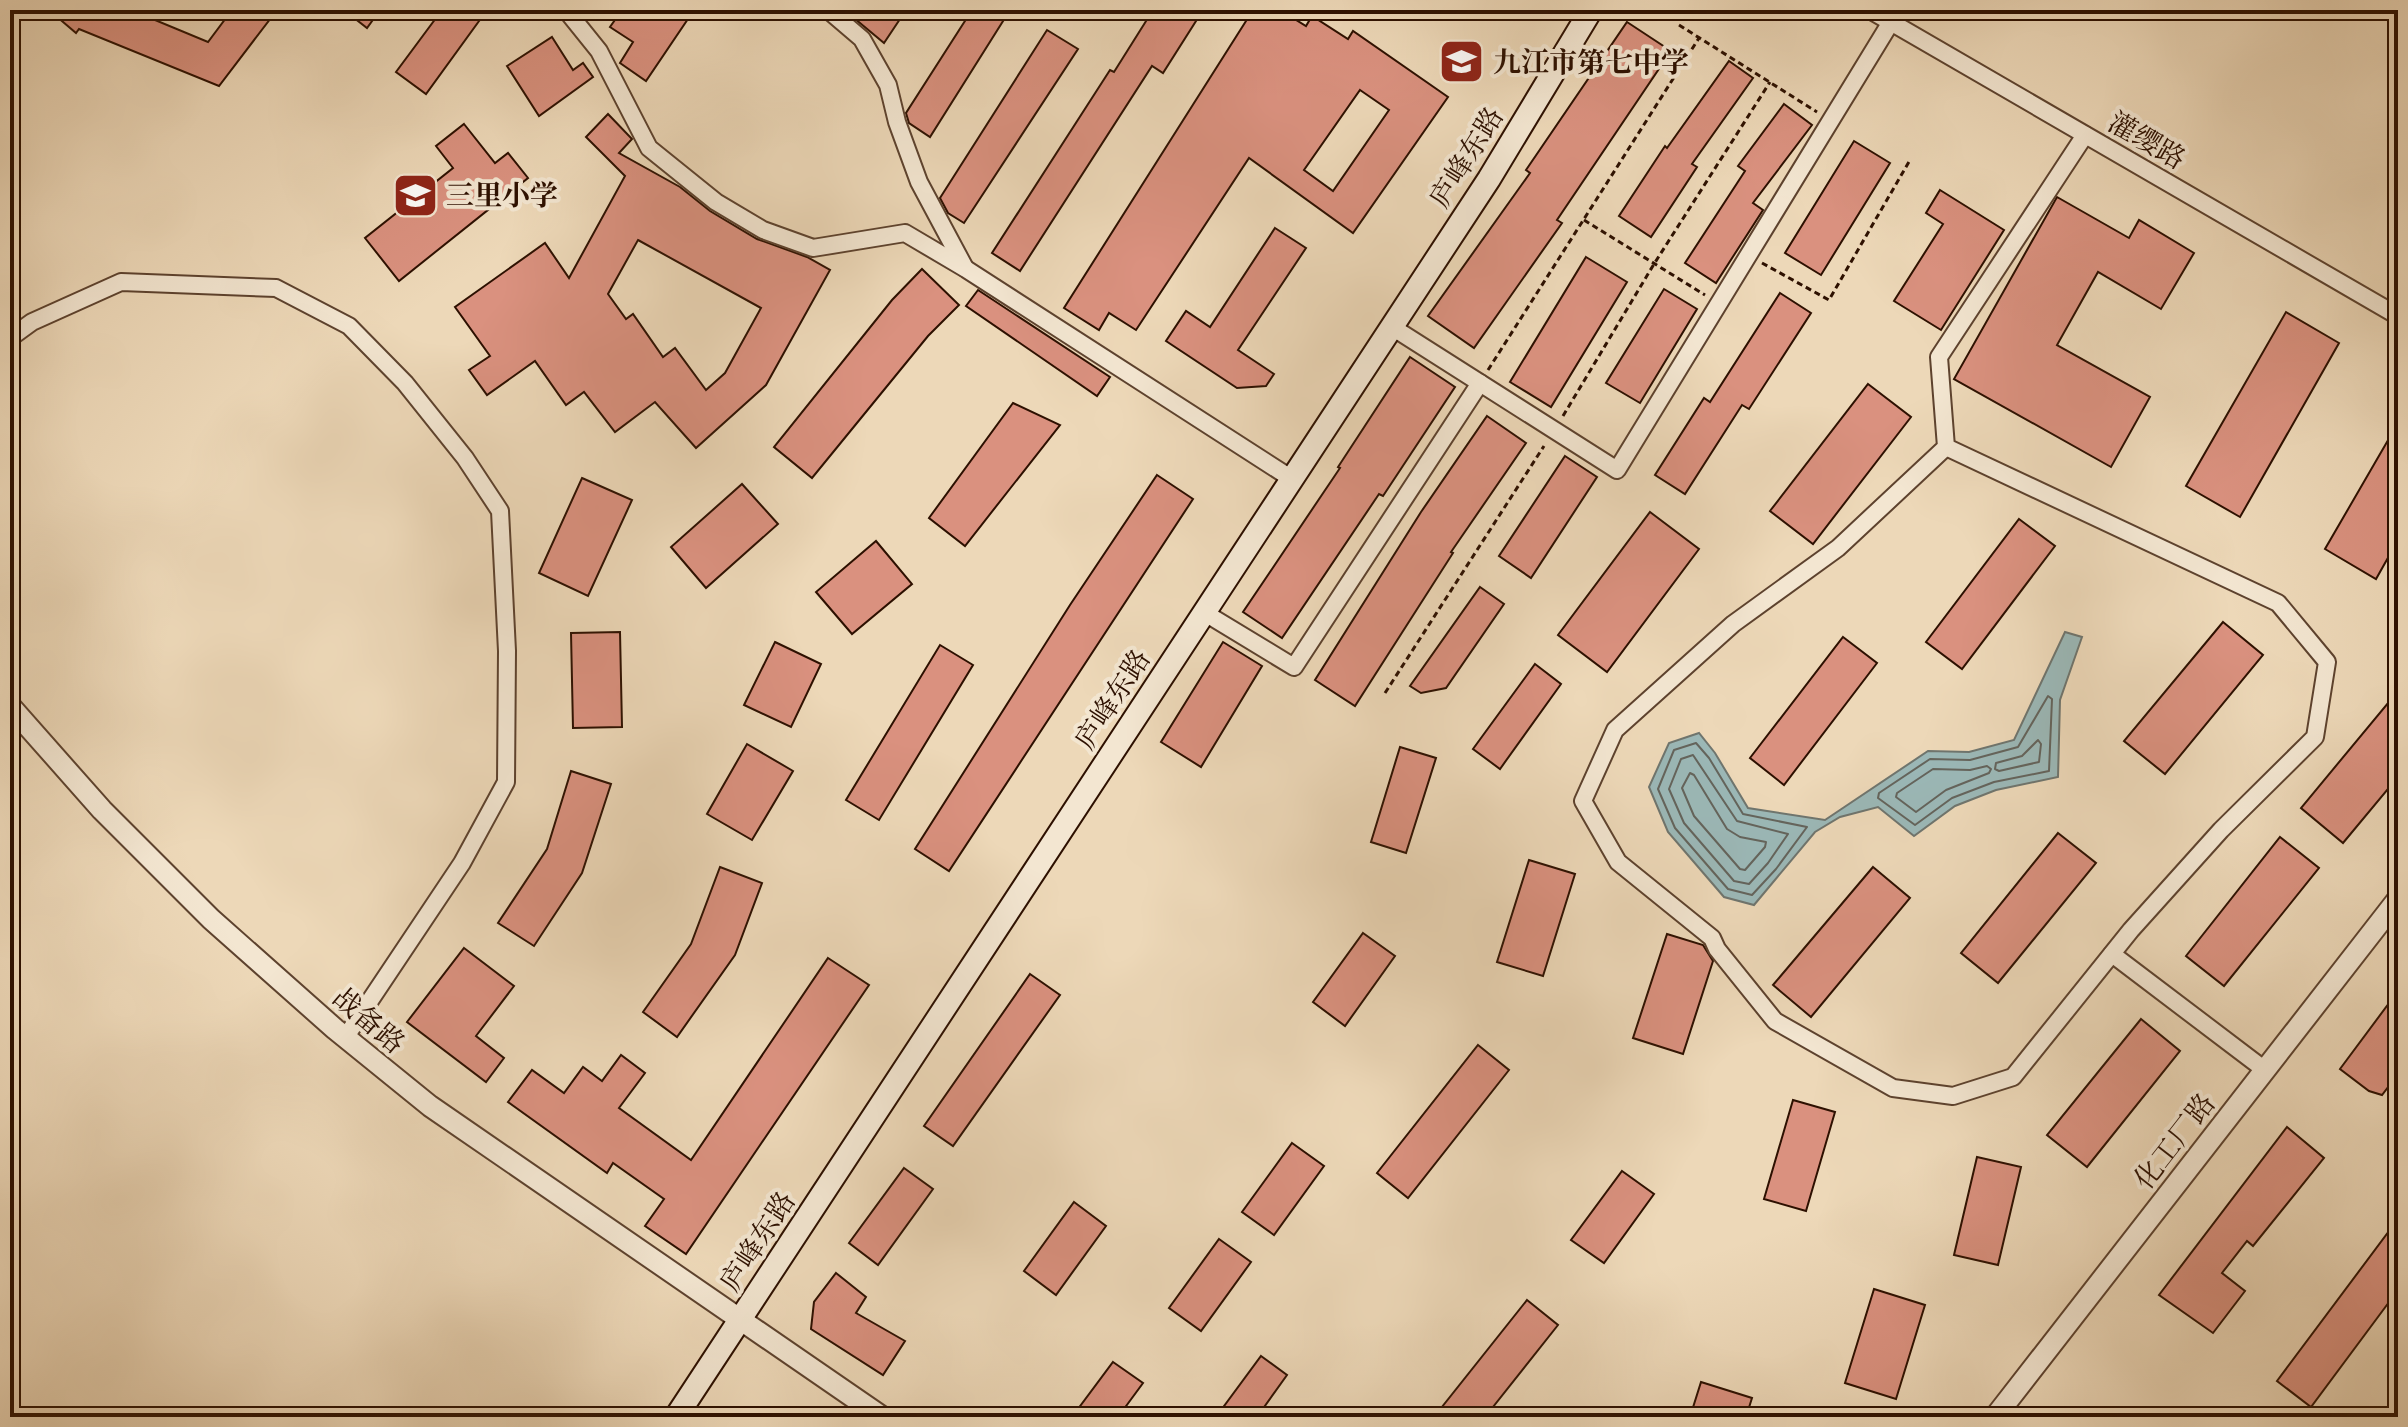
<svg xmlns="http://www.w3.org/2000/svg" width="2408" height="1427" font-family="'IM FELL DW Pica','Noto Serif SC',serif">
<style>
.water{fill:#9bb8b7;stroke:#6f756e;stroke-width:2}
.lines{fill:none;stroke-linecap:round;stroke-linejoin:round}
.shore{stroke:#64645c;stroke-width:2}
.building{fill:#da917f;stroke:#2d1000;stroke-width:2;fill-rule:evenodd}
.minor-casing{stroke:#5d422e;stroke-width:20}
.tertiary-casing{stroke:#5d422e;stroke-width:24}
.secondary-casing{stroke:#2d1000;stroke-width:26}
.path{stroke:#2d1000;stroke-width:3;stroke-dasharray:6 4;stroke-linecap:butt}
.minor{stroke:#f3e6d1;stroke-width:16}
.tertiary{stroke:#f3e6d1;stroke-width:20}
.secondary{stroke:#f3e6d1;stroke-width:22}
.labels{text-anchor:middle;stroke-width:8;stroke-linejoin:round;paint-order:stroke}
.poi-label{font-size:28px;font-weight:bold;fill:#2d1000;stroke:#f3e6d1;text-anchor:start}
.street-label{font-size:28px;fill:#2d1000;stroke:#f3e6d1}
</style>
<rect width="100%" height="100%" fill="#edd8b8"/>
<filter id="stains"><feTurbulence type="fractalNoise" baseFrequency=".0025" numOctaves="4"/><feColorMatrix values="0 0 0 0 .2 0 0 0 0 .09 0 0 0 0 .02 0 0 0 .5 -.17"/></filter>
<radialGradient id="worn" r=".72"><stop offset=".6" stop-color="#630" stop-opacity="0"/><stop offset="1" stop-color="#630" stop-opacity=".3"/></radialGradient>
<polygon class="water" points="2065,632 2082,637 2060,700 2058,777 1996,790 1955,806 1914,836 1878,807 1840,817 1815,832 1754,905 1724,897 1668,832 1649,787 1669,743 1699,733 1715,753 1748,808 1825,820 1928,751 1969,752 2014,740"/>
<g class="lines">
<g class="shore">
<polygon points="2048,696 2052,699 2049,771 1994,782 1952,798 1915,825 1878,798 1879,793 1930,759 1970,760 2018,747"/>
<polygon points="2038,740 2041,744 2039,762 1999,771 1995,769 1996,763 2022,756"/>
<polygon points="1696,743 1709,758 1743,814 1807,827 1776,869 1752,895 1728,889 1675,828 1658,789 1674,750"/>
<polygon points="1693,755 1737,821 1788,834 1768,863 1749,884 1734,881 1684,823 1669,789 1681,759"/>
<polygon points="1987,766 1991,769 1989,773 1946,790 1916,812 1896,797 1897,793 1933,769 1970,770"/>
<polygon points="1690,773 1694,775 1727,829 1740,837 1766,842 1765,847 1745,870 1740,869 1694,816 1682,788"/>
</g>
</g>
<g class="building">
<polygon points="49,10 131,10 208,42 232,10 277,10 219,86 79,29 76,33"/>
<polygon points="344,10 380,10 367,28"/>
<polygon points="442,10 487,10 426,94 396,72"/>
<polygon points="622,10 694,10 646,81 620,63 633,42 610,27"/>
<polygon points="859,10 906,10 884,43 854,18"/>
<polygon points="972,10 1010,10 930,137 909,123 906,113"/>
<polygon points="1153,10 1203,10 1163,73 1152,66 1020,271 992,253 1110,70 1114,72"/>
<path d="M1253,10h27l26,16 6,-10 36,23 5,-8 95,66 -95,136 -104,-75 -113,172 -27,-17 -10,17 -35,-22zM1360,90l29,20 -56,81 -29,-21z"/>
<polygon points="1627,22 1671,51 1557,220 1562,223 1474,348 1428,316 1530,173 1526,170"/>
<polygon points="1047,30 1078,49 964,223 948,213 940,198"/>
<polygon points="552,37 573,70 583,63 593,77 539,116 507,66"/>
<polygon points="1729,61 1753,78 1692,164 1697,167 1651,237 1619,216 1665,146 1667,148"/>
<polygon points="1784,104 1812,125 1753,203 1763,210 1716,283 1685,263 1745,171 1738,166"/>
<path d="M608,114l24,25 -13,14 61,34 30,24 47,28 50,18 23,13 -64,115 -70,63 -41,-46 -40,30 -31,-40 -18,13 -31,-44 -48,34 -18,-25 21,-14 -35,-49 90,-64 24,35 56,-102 -39,-39zM638,240l123,68 -36,65 -19,17 -31,-42 -12,9 -30,-43 -7,5 -18,-25z"/>
<polygon points="464,124 495,163 508,153 528,178 399,281 365,238 453,168 436,146"/>
<polygon points="1854,141 1890,163 1821,275 1785,253"/>
<polygon points="1940,190 2004,230 1941,330 1894,301 1943,224 1926,213"/>
<polygon points="2057,197 2129,238 2139,220 2194,253 2161,309 2098,272 2057,345 2150,397 2111,467 1954,379"/>
<polygon points="1275,228 1306,248 1238,350 1274,374 1266,386 1237,388 1166,341 1186,311 1210,327"/>
<polygon points="1586,257 1627,282 1551,407 1510,382"/>
<polygon points="922,269 959,305 928,336 812,478 774,447 892,300"/>
<polygon points="1664,289 1697,309 1640,403 1606,383"/>
<polygon points="978,290 1110,377 1097,396 966,306"/>
<polygon points="1780,293 1811,313 1749,409 1742,405 1685,494 1655,475 1704,398 1710,402"/>
<polygon points="2286,312 2339,343 2240,517 2186,486"/>
<polygon points="1410,357 1455,387 1383,496 1379,494 1282,638 1243,612 1340,468 1338,467"/>
<polygon points="1868,384 1911,417 1813,544 1770,511"/>
<polygon points="1013,403 1060,425 965,546 929,518"/>
<polygon points="1487,416 1526,443 1451,552 1453,553 1355,706 1315,680 1421,512"/>
<polygon points="2398,423 2398,540 2376,579 2325,549"/>
<polygon points="1565,456 1597,477 1531,578 1499,556"/>
<polygon points="1157,475 1193,499 949,871 915,849 1070,605"/>
<polygon points="582,478 632,500 588,596 539,573"/>
<polygon points="742,484 778,524 706,588 671,547"/>
<polygon points="1650,512 1699,549 1607,672 1558,635"/>
<polygon points="2019,519 2055,546 1962,669 1926,642"/>
<polygon points="876,541 912,584 852,634 816,592"/>
<polygon points="1480,587 1504,604 1446,688 1421,693 1410,686"/>
<polygon points="2223,622 2263,655 2165,774 2124,741"/>
<polygon points="620,632 622,727 573,728 571,633"/>
<polygon points="1843,637 1877,663 1784,785 1750,758"/>
<polygon points="775,642 821,664 791,727 744,705"/>
<polygon points="1223,642 1262,666 1201,767 1161,742"/>
<polygon points="940,645 973,665 879,820 846,800"/>
<polygon points="1535,664 1561,684 1500,769 1473,749"/>
<polygon points="2398,691 2398,777 2343,843 2301,808"/>
<polygon points="747,744 793,771 752,840 707,814"/>
<polygon points="1400,747 1436,758 1406,853 1371,842"/>
<polygon points="571,771 611,784 582,873 534,946 498,923 547,849"/>
<polygon points="2058,833 2096,863 1998,983 1961,953"/>
<polygon points="2280,837 2319,868 2224,986 2186,956"/>
<polygon points="1529,860 1575,874 1543,976 1497,962"/>
<polygon points="720,867 762,883 735,955 677,1037 643,1012 691,944"/>
<polygon points="1873,867 1910,898 1811,1017 1773,985"/>
<polygon points="1363,933 1395,956 1345,1026 1313,1002"/>
<polygon points="1667,934 1703,945 1713,961 1683,1054 1633,1038"/>
<polygon points="464,948 514,986 476,1036 504,1058 486,1082 407,1022"/>
<polygon points="828,958 869,985 686,1254 645,1226 664,1199 613,1163 607,1173 508,1102 532,1070 564,1093 583,1067 602,1081 621,1055 645,1073 619,1108 691,1160"/>
<polygon points="1030,974 1060,995 953,1146 924,1126"/>
<polygon points="2398,991 2398,1074 2382,1095 2369,1091 2340,1069"/>
<polygon points="2141,1019 2180,1051 2087,1167 2047,1135"/>
<polygon points="1478,1045 1509,1070 1408,1198 1377,1173"/>
<polygon points="1793,1100 1835,1112 1806,1211 1764,1199"/>
<polygon points="2287,1127 2324,1158 2253,1246 2247,1241 2222,1273 2245,1291 2213,1333 2159,1295"/>
<polygon points="1292,1143 1324,1166 1274,1235 1242,1212"/>
<polygon points="1977,1157 2021,1167 1998,1265 1954,1255"/>
<polygon points="904,1168 933,1189 878,1265 849,1243"/>
<polygon points="1622,1171 1654,1194 1604,1263 1571,1240"/>
<polygon points="1074,1202 1106,1226 1056,1295 1024,1271"/>
<polygon points="2398,1219 2398,1290 2311,1407 2277,1381"/>
<polygon points="1219,1239 1251,1262 1201,1331 1169,1308"/>
<polygon points="836,1273 866,1297 856,1313 905,1341 883,1375 811,1329 814,1302"/>
<polygon points="1874,1289 1925,1305 1896,1399 1845,1383"/>
<polygon points="1527,1300 1558,1325 1485,1417 1434,1417"/>
<polygon points="1261,1356 1287,1375 1257,1417 1216,1417"/>
<polygon points="1113,1362 1143,1383 1118,1417 1072,1417"/>
<polygon points="1701,1382 1752,1398 1746,1417 1690,1417"/>
</g>
<g class="lines">
<defs>
<g id="minor">
<polyline points="566,10 599,51 649,148 716,202 763,230 813,248 905,233 966,269 1292,479"/>
<polyline points="828,10 862,39 888,85 897,122 919,182 965,268"/>
<polyline points="1870,10 2398,316"/>
<polyline points="1392,327 1617,470 1891,22"/>
<polyline points="10,338 32,322 121,282 276,288 349,326 405,383 465,458 500,511 507,651 506,782 462,863 345,1038"/>
<polyline points="1946,447 1838,548 1733,624 1615,730 1583,801 1618,862 1712,938 1717,949 1775,1021 1893,1088 1953,1096 2013,1077 2131,930 2221,830 2315,737 2327,662 2278,603 1946,447 1939,357 2085,135"/>
<polyline points="1205,613 1294,667 1480,383"/>
<polyline points="2112,954 2265,1070"/>
</g>
<g id="tertiary">
<polyline points="10,706 102,810 211,919 335,1029 430,1106 882,1417"/>
<polyline points="1995,1417 2398,899"/>
</g>
<polyline id="secondary" points="676,1417 1489,179 1591,10"/>
</defs>
<use href="#minor" class="minor-casing"/>
<use href="#tertiary" class="tertiary-casing"/>
<use href="#secondary" class="secondary-casing"/>
<g class="path">
<polyline points="1679,25 1817,112"/>
<polyline points="1584,220 1705,295"/>
<polyline points="1762,263 1829,300 1910,160"/>
<polyline points="1488,370 1699,38"/>
<polyline points="1563,416 1654,264 1770,82"/>
<polyline points="1385,693 1544,446"/>
</g>
<use href="#minor" class="minor"/>
<use href="#tertiary" class="tertiary"/>
<use href="#secondary" class="secondary"/>
</g>
<defs>
<symbol id="school-square" viewBox="-11 -11 22 22"><rect x="-9" y="-9" width="18" height="18" rx="4" fill="#8f2418" stroke="#f3e6d1"/><path d="M0-5L7-2L0 1L-7-2ZM-4 1L0 2.5L4 1V4Q0 6-4 4Z" fill="#fff"/></symbol>
</defs>
<g fill-rule="evenodd">
<use href="#school-square" x="1436" y="36" width="51" height="51"/>
<use href="#school-square" x="390" y="170" width="51" height="51"/>
</g>
<g class="labels">
<g class="poi-label">
<text x="1493" y="72">九江市第七中学</text>
<text x="446" y="205">三里小学</text>
</g>
<g class="street-label">
<text transform="translate(2147 140) rotate(30)" y="10">灌缨路</text>
<text transform="translate(1466 157) rotate(-58)" y="10">庐峰东路</text>
<text transform="translate(1112 699) rotate(-57)" y="10">庐峰东路</text>
<text transform="translate(369 1020) rotate(40)" y="10">战备路</text>
<text transform="translate(2174 1141) rotate(-52)" y="10">化工厂路</text>
<text transform="translate(757 1241) rotate(-57)" y="10">庐峰东路</text>
</g>
</g>
<rect width="2408" height="1427" fill="none" stroke="#edd8b8" stroke-width="40"/>
<rect x="12" y="12" width="2384" height="1403" fill="none" stroke="#2d1000" stroke-width="4"/>
<rect x="20" y="20" width="2368" height="1387" fill="none" stroke="#2d1000" stroke-width="2"/>
<rect width="100%" height="100%" filter="url(#stains)"/>
<rect width="100%" height="100%" fill="url(#worn)"/>
</svg>
